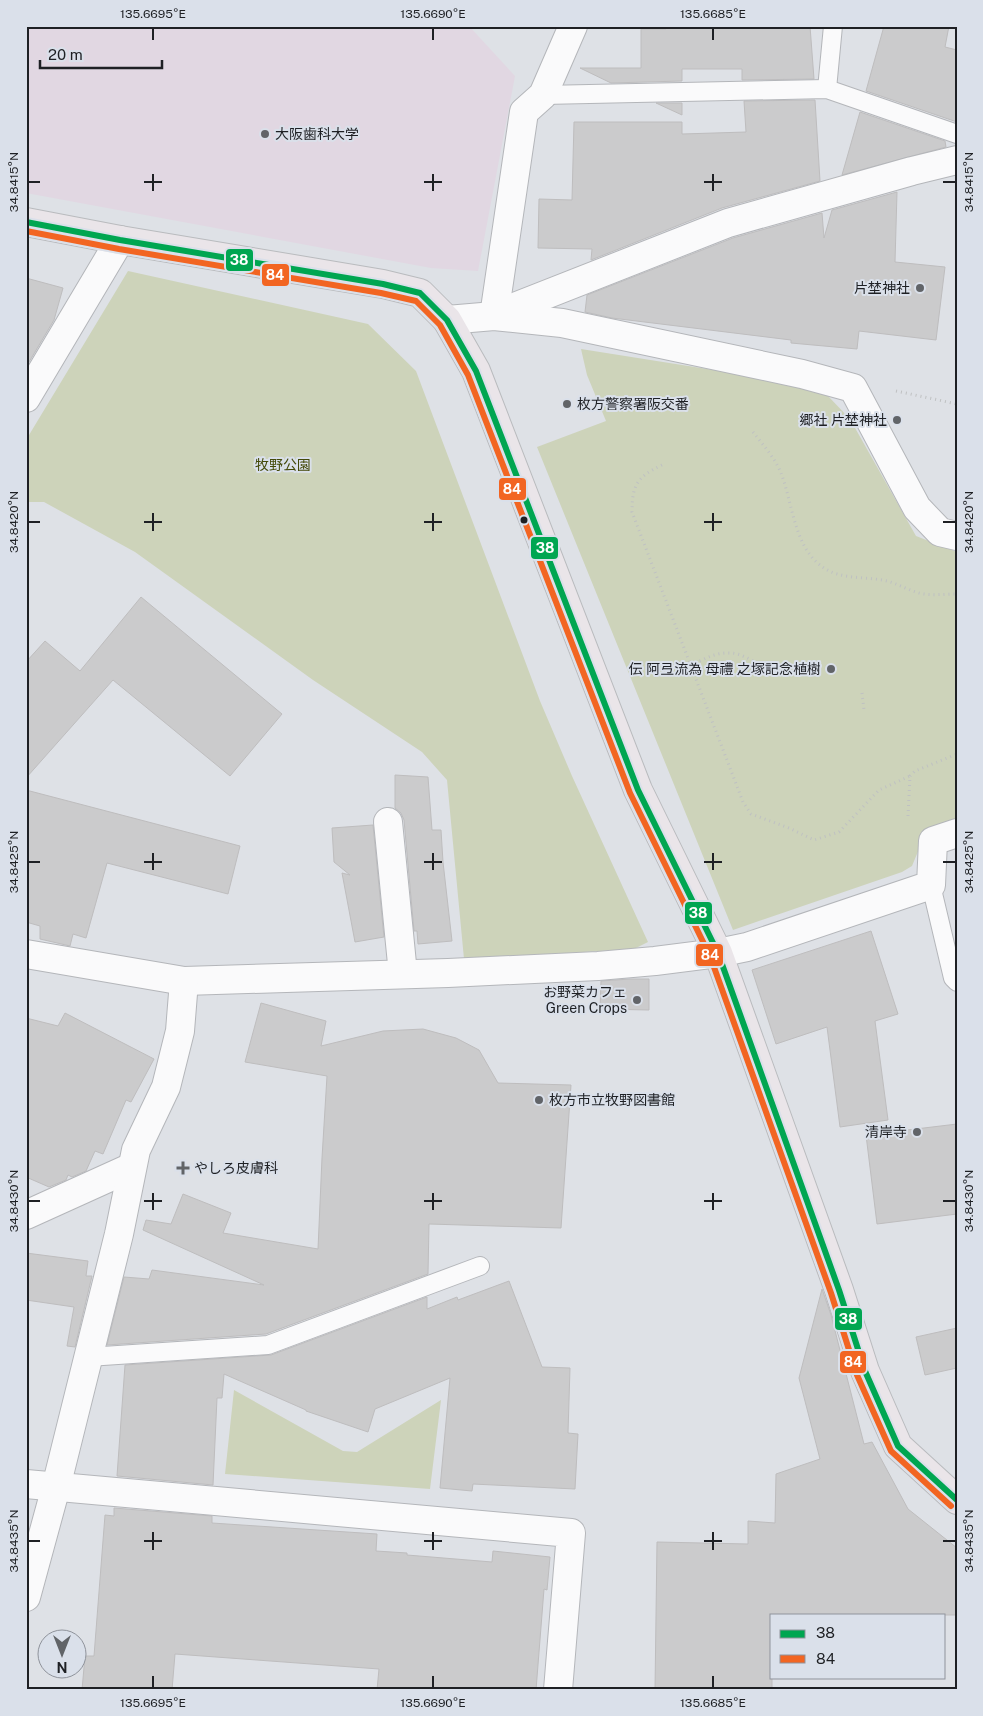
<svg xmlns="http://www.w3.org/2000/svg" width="983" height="1716" font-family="'Public Sans','Noto Sans JP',sans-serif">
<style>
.education{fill:#e1d7e2}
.green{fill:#cdd3ba}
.building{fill:#cbcbcc;stroke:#bebdbe}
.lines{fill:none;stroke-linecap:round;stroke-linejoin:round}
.lane-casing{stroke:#b4b6ba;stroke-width:20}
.street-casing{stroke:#b4b6ba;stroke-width:30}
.primary-casing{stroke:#b9bbbe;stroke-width:30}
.path{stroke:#bfc1c2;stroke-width:3;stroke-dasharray:1 4;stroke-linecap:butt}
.lane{stroke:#fafafb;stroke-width:18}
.street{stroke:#fafafb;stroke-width:28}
.primary{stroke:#eae5e9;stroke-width:28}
.bus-1-casing{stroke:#dae0ea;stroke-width:10}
.bus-2-casing{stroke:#dae0ea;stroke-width:10}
.bus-1{stroke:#00a651;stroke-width:6}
.bus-2{stroke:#f26522;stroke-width:6}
.ticks{fill:none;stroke:#1e2024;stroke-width:2}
.poi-dot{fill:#616468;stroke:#dae0ea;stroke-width:2}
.bus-dot{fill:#1e2024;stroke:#dae0ea;stroke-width:2}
.labels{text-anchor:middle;stroke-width:4;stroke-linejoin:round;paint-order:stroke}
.poi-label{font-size:14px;fill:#1e2024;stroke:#dae0ea;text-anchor:end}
.park-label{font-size:14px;fill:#434908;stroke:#dae0ea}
.line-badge{stroke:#dae0ea;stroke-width:2}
.badge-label{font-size:14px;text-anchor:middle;font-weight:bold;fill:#fff}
.neatline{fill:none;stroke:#1e2024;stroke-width:2}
.ticks-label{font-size:12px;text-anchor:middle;fill:#1e2024}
</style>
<rect width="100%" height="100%" fill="#dee1e6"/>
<polygon class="education" points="26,26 469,26 515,76 478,271 431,268 26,193"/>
<g class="green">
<polygon points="128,271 368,324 416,371 540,701 572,776 648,942 634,949 464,959 447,780 422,752 313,680 135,552 44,502 26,502 26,440"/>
<polygon points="581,349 796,383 828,396 850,419 916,536 957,552 957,819 930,829 926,832 912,866 902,872 733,930 537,447 606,421 587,375"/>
<polygon points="234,1390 343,1451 357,1452 441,1400 430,1489 225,1474"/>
</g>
<g class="building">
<polygon points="666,26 810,26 814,79 742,80 742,69 682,69 682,81 611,83 580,68 641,68 641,29 666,29"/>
<polygon points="884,26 949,26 945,47 957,50 957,122 866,91"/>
<polygon points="815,100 820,181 722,208 591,260 592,249 538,248 539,199 572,200 574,122 682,122 682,134 746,132 744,101"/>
<polygon points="656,103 682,103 682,115"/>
<polygon points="860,112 945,141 946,147 842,175"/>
<polygon points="897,192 895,262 945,267 936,340 859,331 857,349 791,343 791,340 612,318 585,312 587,295 733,238 822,213 824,238 832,210"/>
<polygon points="26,278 63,288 54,320 26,367"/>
<polygon points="141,597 282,714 230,776 113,680 26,778 26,662 45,641 80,671"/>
<polygon points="395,775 428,777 432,830 441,830 443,862 452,941 418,944 417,931 414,931 404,820 401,813 395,808"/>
<polygon points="26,790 240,846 228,894 107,863 86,938 73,934 70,946 40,939 40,926 26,922"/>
<polygon points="373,825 384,937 355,942 342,873 350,875 334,862 332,828"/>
<polygon points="871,931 898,1014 875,1021 888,1120 840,1127 827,1027 776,1044 752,970"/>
<polygon points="630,979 649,979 649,1010 600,1009 601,981"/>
<polygon points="261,1003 326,1021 321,1046 383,1031 423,1029 456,1038 479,1050 498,1083 571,1085 561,1228 429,1224 428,1274 266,1334 107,1345 124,1277 149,1279 152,1270 264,1285 143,1230 146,1220 171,1224 183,1194 231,1213 223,1233 318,1249 322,1158 327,1076 245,1062"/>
<polygon points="65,1013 154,1059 131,1102 126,1100 103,1154 95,1151 86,1171 72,1177 68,1175 66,1180 49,1187 26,1177 26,1018 58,1026"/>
<polygon points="957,1124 957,1214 877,1224 866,1135"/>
<polygon points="26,1253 88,1261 86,1276 92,1276 75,1347 67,1346 74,1307 26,1300"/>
<polygon points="509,1281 542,1367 570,1368 568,1433 578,1434 575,1489 473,1484 472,1491 440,1488 450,1378 375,1409 368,1432 306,1411 306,1410 224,1374 222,1398 217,1398 213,1485 117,1476 125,1365 271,1355 427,1297 427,1309 457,1297 458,1300"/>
<polygon points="822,1289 831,1315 864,1444 872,1442 908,1509 957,1548 957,1615 772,1615 772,1690 655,1690 657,1542 748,1544 748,1521 775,1523 776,1474 820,1459 799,1378"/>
<polygon points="957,1328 957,1368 925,1375 916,1337"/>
<polygon points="114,1508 212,1516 212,1523 377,1534 376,1551 407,1553 407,1555 492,1562 493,1551 550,1557 547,1590 544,1589 536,1690 377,1690 379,1669 175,1654 172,1690 82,1690 85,1656 94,1656 105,1515 114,1516"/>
</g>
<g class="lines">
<defs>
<g id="lane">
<polyline points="827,89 833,26"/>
<polyline points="543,95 827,89 957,134"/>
<polyline points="931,885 953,978 957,982"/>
<polyline points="88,1357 268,1345 480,1266"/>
</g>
<g id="street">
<polyline points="497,314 728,223 912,171 957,160"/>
<polyline points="494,316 524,112 543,95 573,26"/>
<polyline points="447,320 494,316 562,323 802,374 853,388 917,508 940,532 957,536"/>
<polyline points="26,398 120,240"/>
<polyline points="388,822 403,974"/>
<polyline points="26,954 184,981 448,973 598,966 655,961 718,953 747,947 931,885 933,841 957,833"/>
<polyline points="26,1215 132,1167"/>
<polyline points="26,1484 571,1533 558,1690"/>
<polyline points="26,1597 56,1487 119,1234 136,1150 166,1087 180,1031 184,981"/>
</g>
<polyline id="primary" points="26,222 120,240 383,284 420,293 447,320 476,371 638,790 718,953 839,1290 865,1371 898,1446 957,1500"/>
</defs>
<use href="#lane" class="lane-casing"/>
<use href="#street" class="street-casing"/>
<use href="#primary" class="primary-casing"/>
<g class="path">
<polyline points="896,391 957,404"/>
<path d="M753,432c10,13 22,26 28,41 13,33 13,85 53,100 17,6 36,4 53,8 11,3 21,9 32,12 12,3 25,1 38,1"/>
<path d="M662,465c-25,12 -30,20 -30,47l111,290 8,12 38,14 25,12 25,-8 40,-42 31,-14"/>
<path d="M691,666c15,-9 34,-18 52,-10 10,4 19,11 28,15 7,3 17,2 24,2"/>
<polyline points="862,693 864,710"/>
<polyline points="908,816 910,776 915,771 957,754"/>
</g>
<use href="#lane" class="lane"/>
<use href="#street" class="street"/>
<use href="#primary" class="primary"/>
<defs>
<polyline id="bus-1" points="26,222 120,240 383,284 420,293 447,320 476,371 638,790 718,953 839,1290 865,1371 898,1446 957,1500"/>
<polyline id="bus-2" points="26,231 119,249 381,293 416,301 440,325 468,375 630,793 710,956 831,1293 857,1375 891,1451 951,1506"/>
</defs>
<use href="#bus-1" class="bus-1-casing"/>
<use href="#bus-2" class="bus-2-casing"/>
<use href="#bus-1" class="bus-1"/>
<use href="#bus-2" class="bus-2"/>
</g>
<path class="ticks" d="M153,28v12M433,28v12M713,28v12M153,174v17M433,174v17M713,174v17M28,182h12M144,182h18M424,182h18M704,182h18M943,182h13M153,513v18M433,513v18M713,513v18M28,522h12M144,522h18M424,522h18M704,522h18M943,522h13M153,853v17M433,853v17M713,853v17M28,862h12M144,862h18M424,862h18M704,862h18M943,862h13M153,1193v17M433,1193v17M713,1193v17M28,1201h12M144,1201h18M424,1201h18M704,1201h18M943,1201h13M153,1532v18M433,1532v18M713,1532v18M28,1541h12M144,1541h18M424,1541h18M704,1541h18M943,1541h13M153,1676v12M433,1676v12M713,1676v12"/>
<g class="poi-dot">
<circle cx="265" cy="134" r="5"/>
<circle cx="920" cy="288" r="5"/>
<circle cx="567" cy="404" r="5"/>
<circle cx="897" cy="420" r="5"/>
<circle cx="831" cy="669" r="5"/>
<circle cx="637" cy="1000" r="5"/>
<circle cx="539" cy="1100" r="5"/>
<circle cx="917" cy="1132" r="5"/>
<path d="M180.5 1160.5h5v5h5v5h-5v5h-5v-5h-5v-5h5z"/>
</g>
<circle class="bus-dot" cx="524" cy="520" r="4.5"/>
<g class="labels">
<g class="poi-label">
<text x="275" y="139" text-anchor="start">大阪歯科大学</text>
<text x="910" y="293">片埜神社</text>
<text x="577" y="409" text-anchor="start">枚方警察署阪交番</text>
<text x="887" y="425">郷社 片埜神社</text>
<text x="821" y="674">伝 阿弖流為 母禮 之塚記念植樹</text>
<text x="627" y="997">お野菜カフェ<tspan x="627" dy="16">Green Crops</tspan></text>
<text x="549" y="1105" text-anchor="start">枚方市立牧野図書館</text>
<text x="907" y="1137">清岸寺</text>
<text x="194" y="1173" text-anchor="start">やしろ皮膚科</text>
</g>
<g class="park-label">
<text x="283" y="470">牧野公園</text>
</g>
</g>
<g class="line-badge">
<rect x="225" y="248" width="29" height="24" rx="5" fill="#00a651"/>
<rect x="261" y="263" width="29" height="24" rx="5" fill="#f26522"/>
<rect x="498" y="477" width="29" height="24" rx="5" fill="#f26522"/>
<rect x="530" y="536" width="29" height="24" rx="5" fill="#00a651"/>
<rect x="684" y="901" width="29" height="24" rx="5" fill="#00a651"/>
<rect x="695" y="943" width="29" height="24" rx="5" fill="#f26522"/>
<rect x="834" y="1307" width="29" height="24" rx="5" fill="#00a651"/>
<rect x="839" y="1350" width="28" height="24" rx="5" fill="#f26522"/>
</g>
<g class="badge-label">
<text x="239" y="265">38</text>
<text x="275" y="280">84</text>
<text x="512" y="494">84</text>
<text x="545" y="553">38</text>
<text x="698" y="918">38</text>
<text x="710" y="960">84</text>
<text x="848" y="1324">38</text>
<text x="853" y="1367">84</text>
</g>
<rect width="983" height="1716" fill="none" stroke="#dae0ea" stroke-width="55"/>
<rect x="770" y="1614" width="175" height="65" fill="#dae0ea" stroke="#8f939b"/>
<rect x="780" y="1630" width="25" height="8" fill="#00a651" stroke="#8f939b"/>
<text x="816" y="1638" font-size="15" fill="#1e2024">38</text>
<rect x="780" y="1655" width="25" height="8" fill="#f26522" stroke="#8f939b"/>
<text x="816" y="1664" font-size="15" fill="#1e2024">84</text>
<g transform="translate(62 1654) rotate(180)"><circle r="24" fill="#dae0ea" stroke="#8f939b"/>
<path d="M0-4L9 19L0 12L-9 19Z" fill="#616468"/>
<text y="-8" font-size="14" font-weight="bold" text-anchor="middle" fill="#1e2024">N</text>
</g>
<path d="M40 60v8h122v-8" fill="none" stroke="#1e2024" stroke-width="2.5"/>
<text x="48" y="60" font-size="15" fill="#1e2024" stroke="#dae0ea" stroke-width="4" paint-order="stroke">20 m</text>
<rect x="28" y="28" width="928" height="1660" class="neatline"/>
<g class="ticks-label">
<text x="153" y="18">135.6695°E</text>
<text x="433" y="18">135.6690°E</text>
<text x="713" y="18">135.6685°E</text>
<text transform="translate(969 182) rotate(-90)" y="4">34.8415°N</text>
<text transform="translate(14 182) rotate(-90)" y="4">34.8415°N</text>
<text transform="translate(969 522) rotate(-90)" y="4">34.8420°N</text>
<text transform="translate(14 522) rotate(-90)" y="4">34.8420°N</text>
<text transform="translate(969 862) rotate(-90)" y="4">34.8425°N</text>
<text transform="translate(14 862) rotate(-90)" y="4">34.8425°N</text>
<text transform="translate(969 1201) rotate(-90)" y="4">34.8430°N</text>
<text transform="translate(14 1201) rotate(-90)" y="4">34.8430°N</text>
<text transform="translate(14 1541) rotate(-90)" y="4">34.8435°N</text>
<text transform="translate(969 1541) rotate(-90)" y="4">34.8435°N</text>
<text x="153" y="1707">135.6695°E</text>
<text x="433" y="1707">135.6690°E</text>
<text x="713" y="1707">135.6685°E</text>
</g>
</svg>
